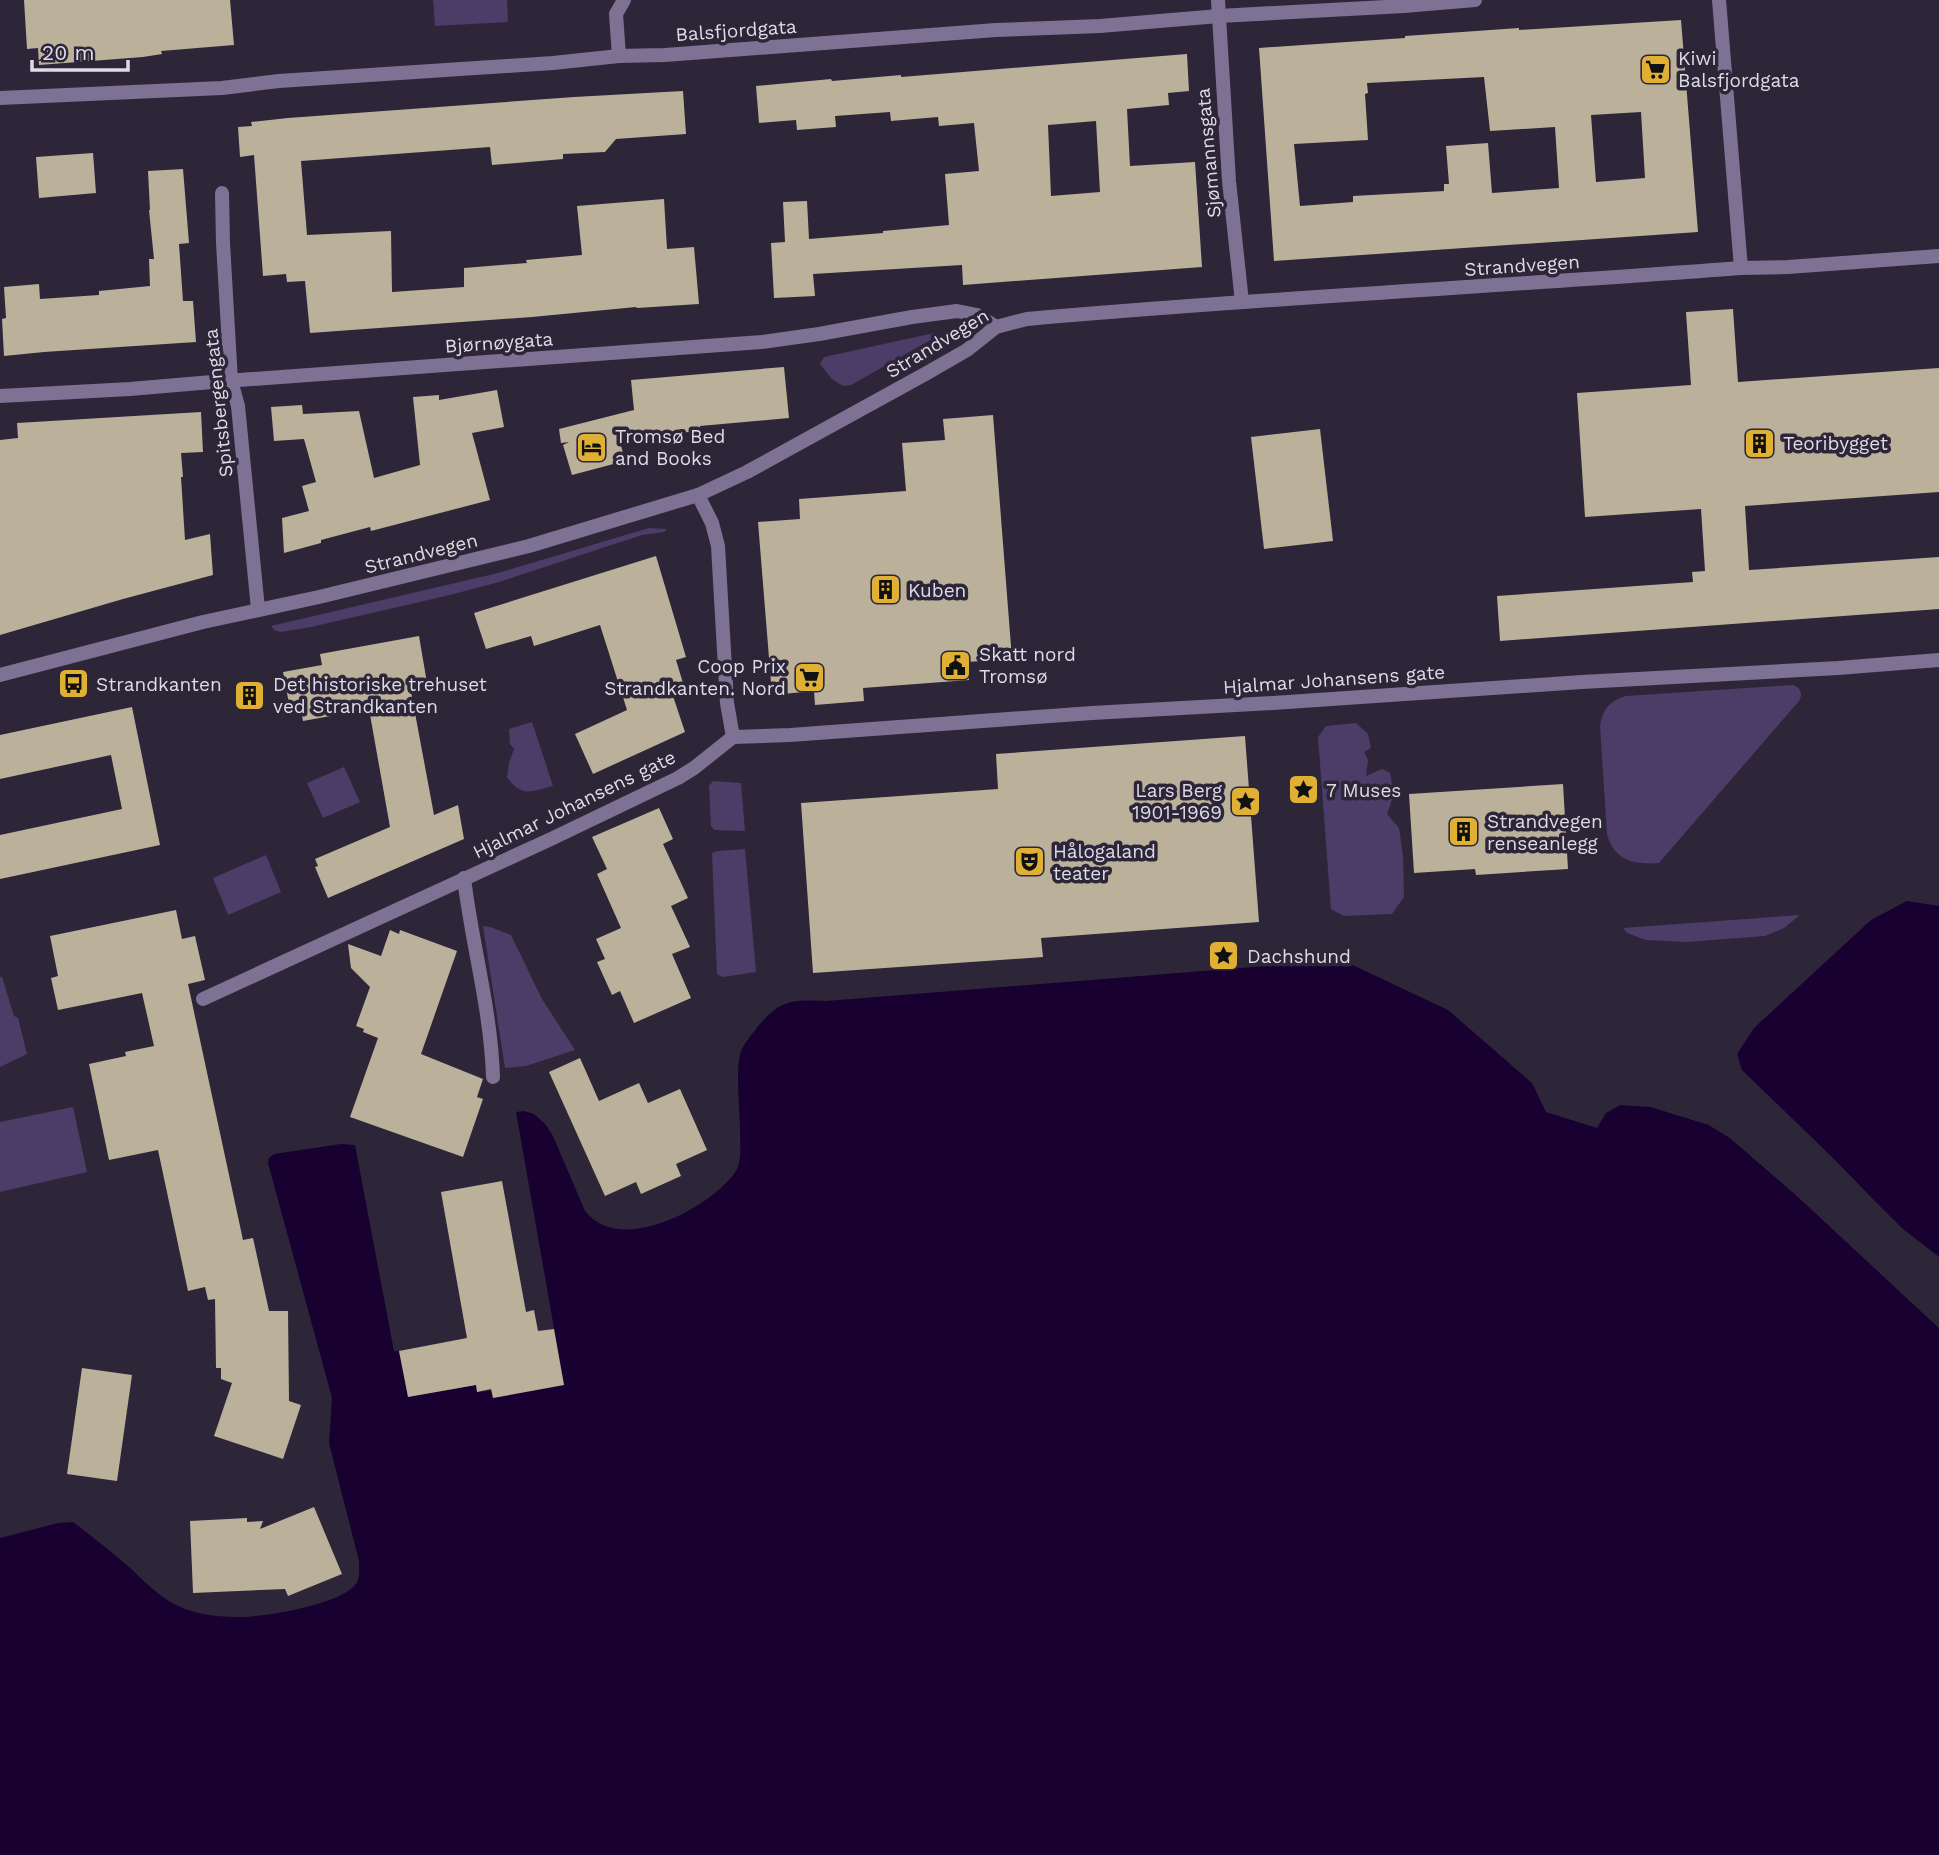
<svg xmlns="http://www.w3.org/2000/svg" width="1939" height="1855" font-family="'Work Sans',sans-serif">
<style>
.green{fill:#4c3c68}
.water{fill:#180131}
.pier{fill:#2c2638}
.building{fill:#bbb09a;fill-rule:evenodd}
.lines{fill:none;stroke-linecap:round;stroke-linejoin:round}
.minor{stroke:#7d7293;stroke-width:14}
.tertiary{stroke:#7d7293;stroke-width:14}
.labels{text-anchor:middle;stroke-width:7;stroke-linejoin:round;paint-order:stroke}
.street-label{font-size:19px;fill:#dfdbe7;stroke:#2c2638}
.poi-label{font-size:19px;fill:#dfdbe7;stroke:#2c2638;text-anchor:start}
</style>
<rect width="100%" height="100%" fill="#2c2638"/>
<g class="green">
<polygon points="433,0 507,0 508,22 435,26"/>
<polygon points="934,333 936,337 851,385 843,386 832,379 820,364 824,357"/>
<polygon points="649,528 667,529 664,532 642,535 499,582 450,595 311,627 281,632 274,630 271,626 498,573"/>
<path d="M1793,685c8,3 10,9 6,16l-140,162c-24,2 -45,-2 -52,-29l-7,-108c2,-16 10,-26 26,-30z"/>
<path d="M532,722l21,64c-21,5 -32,12 -46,-9l2,-14 5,-14 -4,-5 -1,-15z"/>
<polygon points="1356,723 1368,734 1371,748 1364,752 1368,760 1366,776 1382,769 1390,773 1394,794 1387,814 1399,828 1403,856 1404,897 1392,914 1344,916 1331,909 1318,737 1326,726"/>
<polygon points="344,767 360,802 323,818 307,783"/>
<polygon points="713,781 741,783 745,831 714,830 711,826 709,786"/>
<polygon points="745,849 756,972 723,977 717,974 712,853 717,851"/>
<polygon points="266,855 281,892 228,915 213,878"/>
<polygon points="1800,915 1784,928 1765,936 1686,942 1646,940 1627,933 1623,928"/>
<polygon points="483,926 490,927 511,935 542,999 575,1050 526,1066 505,1068"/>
<polygon points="0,977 2,977 14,1016 18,1018 27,1054 0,1067"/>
<polygon points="73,1107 87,1172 0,1192 0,1122"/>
</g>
<g class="water">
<polygon points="1907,901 1939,906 1939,1257 1903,1229 1741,1070 1737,1054 1754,1028 1871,920"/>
<path d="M1342,960l106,50 84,73 14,29 51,16 9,-15 14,-8 31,2 58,18 21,13 66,57 143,133v527h-1939v-317l58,-15 15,-1c19,14 37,29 55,44 15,14 31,31 50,40 19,9 42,11 63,11 23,0 105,-13 116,-35 3,-6 2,-14 2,-21l-30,-118 3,-45 -64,-235 1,-5 5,-4 67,-10 14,1 39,206h5l9,46 68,-12 1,7 87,-7 -48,-273 8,-1 10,3 11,10 8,12 32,75c33,42 110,3 139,-26 5,-5 10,-10 13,-16 5,-13 3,-25 3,-38 0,-19 -5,-64 1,-80 4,-9 12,-18 18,-26 22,-26 35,-25 67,-24z"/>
</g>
<g class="pier">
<polygon points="1737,1054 1742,1070 1833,1158 1902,1229 1939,1257 1939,1260 1900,1231 1831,1160 1739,1073 1734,1056"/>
<polygon points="1655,1104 1710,1121 1732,1136 1798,1193 1939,1324 1939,1328 1796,1195 1730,1138 1709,1125 1651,1107"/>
</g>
<g class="building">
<polygon points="24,0 230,0 234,45 161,51 162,54 143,57 39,65 38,48 27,49"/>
<path d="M1681,20l17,212 -424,29 -15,-213 146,-10v-2l114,-8v2zM1484,77l6,54 65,-4 4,61 -67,5 -4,-50 -42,3 3,38h-5v7l-91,5v6l-53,4 -6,-62 74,-4 -3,-46 3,-1 -1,-10zM1641,112l4,66 -49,4 -5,-67z"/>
<path d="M1187,54l2,37 -21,2 1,12 -42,4 3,57 65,-4 7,105 -239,18 -1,-20 -149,9 2,22 -41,2 -3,-55 14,-1 -2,-40 24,-1 2,38 74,-6v-2l66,-6 -4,-51 34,-3 -5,-48 -35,3 -1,-9 -47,4 -1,-9 -55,4 1,11 -39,3 -1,-10 -37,3 -3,-37 75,-7 1,2 69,-6v2zM1096,121l4,71 -49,4 -3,-71z"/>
<polygon points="683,91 686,134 616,139 605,152 563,154 563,159 492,165 490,147 301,161 307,235 391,231 392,292 464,287 464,268 527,263 526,260 582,255 577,206 664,199 667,249 694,247 699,304 637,308 636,307 532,317 310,333 305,281 287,282 286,274 263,276 254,155 240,157 238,127 252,126 251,122 288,118 574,97"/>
<polygon points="93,153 96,193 39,198 36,157"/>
<polygon points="183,169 189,243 179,244 183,301 193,301 196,342 44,352 4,356 2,319 6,318 4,287 39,284 40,299 99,295 99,291 150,286 149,259 154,259 149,210 150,210 148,171"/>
<polygon points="1733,309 1738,382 1939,368 1939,492 1745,506 1749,570 1939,557 1939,609 1500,641 1497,596 1693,582 1692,572 1705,571 1701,509 1585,517 1577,393 1691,385 1686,312"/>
<polygon points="784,367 789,418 700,426 701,431 619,438 625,461 572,475 563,445 569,442 561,443 559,429 634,410 631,380"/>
<polygon points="497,390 504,427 472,433 490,500 371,531 370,527 321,540 321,543 284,553 282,518 309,511 302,486 316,482 304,439 274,441 271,407 302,405 303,414 359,411 374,478 420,465 413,397 439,395 439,400"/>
<polygon points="201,412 203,452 181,453 183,477 181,477 185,540 210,534 213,575 123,599 0,635 0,440 18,438 17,423"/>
<polygon points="993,415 1012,659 967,662 969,680 863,688 864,701 815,705 814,691 772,695 758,522 800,519 799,499 906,491 902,443 945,440 943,419"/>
<polygon points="1320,429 1333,541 1264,549 1251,437"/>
<polygon points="656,556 686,657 676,660 683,683 670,687 685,732 593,774 575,734 627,710 600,625 534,646 531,636 486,649 474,613"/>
<polygon points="419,636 427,683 410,686 434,815 458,805 464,839 328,898 315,867 318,866 315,859 390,827 369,709 303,721 300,707 290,709 283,672 322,665 320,654"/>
<polygon points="132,707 160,845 0,879 0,835 122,809 111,755 0,779 0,735"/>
<polygon points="1245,736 1259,922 1041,938 1043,957 813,973 801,803 998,789 996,754"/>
<polygon points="1563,784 1568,869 1476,875 1475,869 1414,873 1409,794"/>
<polygon points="659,808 673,839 663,844 688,898 671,906 690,947 672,954 691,998 634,1023 620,991 612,995 597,962 605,959 596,939 621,928 597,874 607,869 592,837"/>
<polygon points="176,910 182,939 195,936 205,980 188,984 243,1240 253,1238 269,1311 288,1311 289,1401 301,1405 283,1459 214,1436 232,1383 221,1379 221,1368 216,1368 215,1299 208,1300 205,1287 188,1291 158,1150 109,1160 89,1064 126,1056 125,1052 154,1046 142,993 58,1010 51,978 58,976 50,936"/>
<polygon points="390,930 399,934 400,930 457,951 421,1054 483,1079 477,1097 483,1099 463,1157 350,1117 378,1038 363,1032 364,1029 356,1026 370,987 351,968 348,944 381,956"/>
<polygon points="580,1058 599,1101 639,1083 648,1103 680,1089 707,1150 676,1164 681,1176 641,1194 636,1182 605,1196 549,1072"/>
<polygon points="502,1181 526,1312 534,1310 538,1331 554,1329 564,1385 493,1398 491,1389 477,1392 476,1385 408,1397 399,1351 467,1338 441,1192"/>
<polygon points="82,1368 132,1375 117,1481 67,1474"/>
<polygon points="314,1507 342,1574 288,1596 285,1589 193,1593 190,1521 247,1518 247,1522 263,1521 260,1529"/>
</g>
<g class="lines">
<g class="minor">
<polyline points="1218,0 1229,181 1242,302"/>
<polyline points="619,56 616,14 624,0"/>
<polyline points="0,98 222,88 279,81 553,63 619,56 665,55 996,30 1100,26 1219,16 1404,6 1475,0"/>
<polyline points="222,193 223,243 231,381 238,406 258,609"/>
<polyline points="698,495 712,523 718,546 727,703 733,737"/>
<path d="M464,878c8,67 27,132 29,199"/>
<polyline points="203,999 551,839 678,778 694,768 733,737 790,735 1092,713 1273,703 1582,682 1838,668 1939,660"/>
</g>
<g class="tertiary">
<polyline points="1719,0 1741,268"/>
<polyline points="0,396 130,389 212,382 762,342 819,334 912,317 957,311 977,315 996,327"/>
<path d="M0,675l203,-53 116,-25 210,-51 169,-51 49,-23 180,-99 40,-23 29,-23 31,-8c238,-21 476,-33 714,-51l47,-1 151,-11"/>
</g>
</g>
<defs>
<symbol id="supermarket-square" viewBox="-11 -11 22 22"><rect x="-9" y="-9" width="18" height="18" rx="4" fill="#e0b034" stroke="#2c2638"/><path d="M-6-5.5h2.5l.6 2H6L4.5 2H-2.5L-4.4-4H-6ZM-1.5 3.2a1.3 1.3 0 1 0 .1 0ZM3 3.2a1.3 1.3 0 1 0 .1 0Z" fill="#111"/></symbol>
<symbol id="building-square" viewBox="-11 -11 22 22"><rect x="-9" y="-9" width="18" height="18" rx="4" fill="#e0b034" stroke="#2c2638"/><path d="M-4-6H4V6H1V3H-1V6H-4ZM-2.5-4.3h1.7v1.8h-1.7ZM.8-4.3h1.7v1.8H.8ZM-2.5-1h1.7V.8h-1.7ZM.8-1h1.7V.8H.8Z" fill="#111"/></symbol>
<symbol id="hotel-square" viewBox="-11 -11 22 22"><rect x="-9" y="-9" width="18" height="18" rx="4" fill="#e0b034" stroke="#2c2638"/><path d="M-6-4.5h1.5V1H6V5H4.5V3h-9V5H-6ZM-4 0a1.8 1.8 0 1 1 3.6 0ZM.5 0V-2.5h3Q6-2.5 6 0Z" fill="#111"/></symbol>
<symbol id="civic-square" viewBox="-11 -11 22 22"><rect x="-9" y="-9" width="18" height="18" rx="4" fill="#e0b034" stroke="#2c2638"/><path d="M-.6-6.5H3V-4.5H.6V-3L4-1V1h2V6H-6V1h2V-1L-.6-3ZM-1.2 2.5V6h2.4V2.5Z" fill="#111"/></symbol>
<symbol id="bus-square" viewBox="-11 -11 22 22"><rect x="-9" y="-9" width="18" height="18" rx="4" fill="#e0b034" stroke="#2c2638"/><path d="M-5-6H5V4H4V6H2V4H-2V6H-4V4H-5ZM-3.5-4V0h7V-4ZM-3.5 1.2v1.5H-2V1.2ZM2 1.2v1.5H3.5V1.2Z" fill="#111"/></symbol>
<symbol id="sight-square" viewBox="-11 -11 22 22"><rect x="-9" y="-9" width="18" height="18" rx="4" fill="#e0b034" stroke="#2c2638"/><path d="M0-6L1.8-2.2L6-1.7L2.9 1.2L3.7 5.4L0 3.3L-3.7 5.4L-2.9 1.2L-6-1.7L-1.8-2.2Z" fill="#111"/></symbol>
<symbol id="theatre-square" viewBox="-11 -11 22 22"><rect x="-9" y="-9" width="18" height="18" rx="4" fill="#e0b034" stroke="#2c2638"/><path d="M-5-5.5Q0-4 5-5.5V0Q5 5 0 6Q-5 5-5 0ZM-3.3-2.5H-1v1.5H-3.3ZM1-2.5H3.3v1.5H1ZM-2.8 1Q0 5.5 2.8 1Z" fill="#111"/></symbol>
</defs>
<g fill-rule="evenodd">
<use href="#supermarket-square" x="1638" y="52" width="35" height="35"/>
<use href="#building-square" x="1742" y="426" width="35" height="35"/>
<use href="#hotel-square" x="574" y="430" width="35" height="35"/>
<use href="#building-square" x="868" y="572" width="35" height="35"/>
<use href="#civic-square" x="938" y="648" width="35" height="35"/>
<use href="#supermarket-square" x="792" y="660" width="35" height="35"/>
<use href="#bus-square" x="56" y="666" width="35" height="35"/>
<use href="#building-square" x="232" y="678" width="35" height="35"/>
<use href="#sight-square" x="1286" y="772" width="35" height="35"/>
<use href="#sight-square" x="1228" y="784" width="35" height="35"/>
<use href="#building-square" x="1446" y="814" width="35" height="35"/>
<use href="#theatre-square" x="1012" y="844" width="35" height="35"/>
<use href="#sight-square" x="1206" y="938" width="35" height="35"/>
</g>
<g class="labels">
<g class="street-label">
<text transform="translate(736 30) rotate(-4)" y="7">Balsfjordgata</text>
<text transform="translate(1208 153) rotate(-95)" y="7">Sjømannsgata</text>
<text transform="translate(1522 265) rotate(-4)" y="7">Strandvegen</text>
<text transform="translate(499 342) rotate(-4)" y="7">Bjørnøygata</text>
<text transform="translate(937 343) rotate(-31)" y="7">Strandvegen</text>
<text transform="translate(218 403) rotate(-96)" y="7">Spitsbergengata</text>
<text transform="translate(421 553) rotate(-14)" y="7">Strandvegen</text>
<text transform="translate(1334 679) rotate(-4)" y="7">Hjalmar Johansens gate</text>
<text transform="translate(574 804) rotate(-26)" y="7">Hjalmar Johansens gate</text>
</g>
<g class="poi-label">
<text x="1678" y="65">Kiwi<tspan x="1678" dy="22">Balsfjordgata</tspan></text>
<text x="615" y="443">Tromsø Bed<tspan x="615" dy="22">and Books</tspan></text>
<text x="1783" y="450">Teoribygget</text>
<text x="908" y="597">Kuben</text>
<text x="979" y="661">Skatt nord<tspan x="979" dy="22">Tromsø</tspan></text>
<text x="786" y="673" text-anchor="end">Coop Prix<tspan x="786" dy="22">Strandkanten. Nord</tspan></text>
<text x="96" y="691">Strandkanten</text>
<text x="273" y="691">Det historiske trehuset<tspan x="273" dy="22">ved Strandkanten</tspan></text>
<text x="1222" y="797" text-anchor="end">Lars Berg<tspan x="1222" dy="22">1901-1969</tspan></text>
<text x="1326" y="797">7 Muses</text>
<text x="1487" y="828">Strandvegen<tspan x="1487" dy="22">renseanlegg</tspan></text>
<text x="1053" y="858">Hålogaland<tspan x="1053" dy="22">teater</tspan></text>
<text x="1247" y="963">Dachshund</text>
</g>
</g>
<path d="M32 60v10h96v-10" fill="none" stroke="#dfdbe7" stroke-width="3.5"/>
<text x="42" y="60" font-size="21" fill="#dfdbe7" stroke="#2c2638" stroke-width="5" paint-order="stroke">20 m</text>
</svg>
